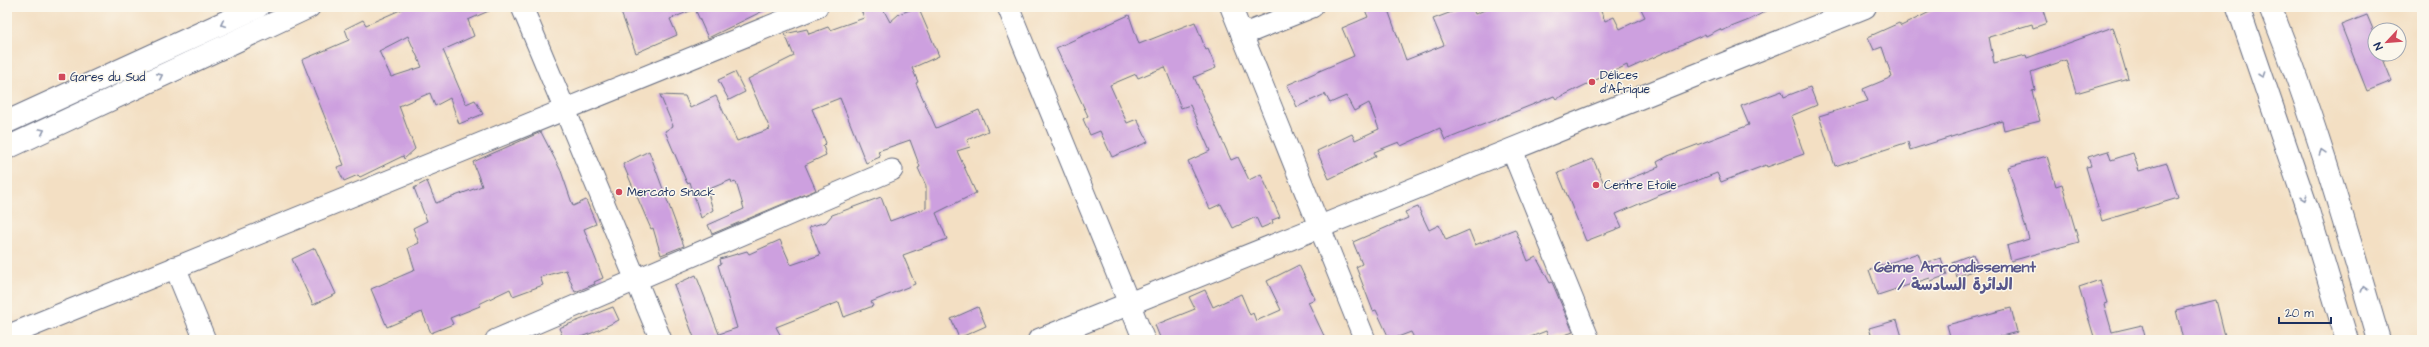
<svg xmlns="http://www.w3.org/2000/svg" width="2429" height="347" font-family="'Architects Daughter','Playpen Sans Arabic',sans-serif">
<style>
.building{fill:#cda0df;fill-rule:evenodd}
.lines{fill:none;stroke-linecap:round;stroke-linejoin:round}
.street-casing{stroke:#676d81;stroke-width:23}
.secondary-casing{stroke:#676d81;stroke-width:24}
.primary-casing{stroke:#676d81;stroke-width:24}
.street{stroke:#fff;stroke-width:21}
.secondary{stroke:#fff;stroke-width:22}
.primary{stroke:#fff;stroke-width:22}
.oneway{stroke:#8d97ae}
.poi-dot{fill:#d1495b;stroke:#fbf7ec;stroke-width:1.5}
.labels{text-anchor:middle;stroke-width:3;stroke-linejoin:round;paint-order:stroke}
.poi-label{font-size:12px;fill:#1b2f5e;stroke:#fbf7ec;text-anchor:start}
.district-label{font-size:16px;font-weight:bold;fill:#59578b;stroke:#fbf7ec}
</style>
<rect width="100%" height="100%" fill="#fbf7ec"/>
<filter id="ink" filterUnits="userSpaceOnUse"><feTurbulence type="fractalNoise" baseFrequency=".025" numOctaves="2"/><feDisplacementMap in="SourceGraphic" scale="8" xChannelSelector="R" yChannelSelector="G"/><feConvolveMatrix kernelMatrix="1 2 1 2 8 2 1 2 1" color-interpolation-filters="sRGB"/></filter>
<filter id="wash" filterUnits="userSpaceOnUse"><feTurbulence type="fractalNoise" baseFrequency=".012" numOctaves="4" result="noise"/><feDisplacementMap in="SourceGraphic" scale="16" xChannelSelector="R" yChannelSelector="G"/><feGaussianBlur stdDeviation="0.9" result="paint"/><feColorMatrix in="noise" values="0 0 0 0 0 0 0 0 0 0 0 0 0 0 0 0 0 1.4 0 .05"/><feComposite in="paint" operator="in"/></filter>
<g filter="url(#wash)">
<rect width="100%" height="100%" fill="#f3dfc3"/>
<g id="blocks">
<g class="building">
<path d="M407,7h91l-30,13 6,16 -31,14 23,54 9,-4 8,14 -24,10 -9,-26 -15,8 -5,-13 -31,13 16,43 -11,10 -1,-3 -43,21 -2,-2 -14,6 -7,-14 7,-2 -42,-105 47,-20 -4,-11 18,-9 3,5zM408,36l14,31 -31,10 -12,-26z"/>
<polygon points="619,7 771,7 708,38 695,9 670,19 677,35 636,53"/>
<polygon points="860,7 882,7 890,22 899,14 918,7 939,56 912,68 918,82 916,83 936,128 979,110 988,131 967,140 970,147 957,151 976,193 936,213 947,239 903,255 915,284 871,302 873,306 844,317 839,302 776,327 783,340 695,340 674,285 696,275 719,334 737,328 718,265 721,264 720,259 747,251 749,254 780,240 791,265 820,255 809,227 826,222 832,215 881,197 890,221 926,208 926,186 918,168 920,167 910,140 878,151 880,157 866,163 840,98 812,109 826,143 823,146 826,155 805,165 816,190 712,234 708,225 744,209 736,182 732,183 731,180 707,190 713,210 701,218 690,182 687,183 665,131 673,126 660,95 685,96 690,108 716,96 737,141 770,129 748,79 794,56 785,34 807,29 809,34 828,27 830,30 864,18"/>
<polygon points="1373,7 1387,7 1406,60 1444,45 1433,19 1465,7 1472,7 1475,14 1492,7 1599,7 1605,21 1614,17 1620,29 1645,17 1640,7 1774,7 1749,20 1721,31 1720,29 1706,36 1705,34 1628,69 1627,65 1556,99 1554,96 1445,140 1440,128 1401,146 1399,142 1374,152 1376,156 1329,179 1317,151 1352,134 1355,140 1379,129 1369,103 1354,111 1346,96 1330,103 1325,94 1297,107 1287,85 1354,56 1342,28 1368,17 1365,10"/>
<polygon points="1940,7 2042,7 2047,23 2033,28 2032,24 1989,37 1994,63 2026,55 2027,58 2113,27 2128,78 2076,93 2066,60 2031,72 2035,90 2032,91 2040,121 2004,130 2002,121 1910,150 1908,142 1835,166 1819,116 1868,101 1863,89 1892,77 1882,47 1874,50 1868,37 1899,23 1901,26"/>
<polygon points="1129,15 1139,44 1195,22 1206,50 1208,49 1216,68 1194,77 1231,160 1238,157 1249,180 1261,174 1280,217 1272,220 1273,223 1261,228 1256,217 1233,228 1221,204 1210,209 1188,161 1210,151 1190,105 1181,108 1165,67 1138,78 1136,74 1110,85 1127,123 1137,119 1148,142 1112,157 1100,131 1090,135 1083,119 1088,116 1056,48"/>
<polygon points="2367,15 2375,34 2375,54 2381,54 2392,81 2367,91 2341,25"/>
<polygon points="735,72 745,92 729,100 718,80"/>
<polygon points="1810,87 1817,105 1791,116 1804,154 1767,167 1766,165 1721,182 1717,173 1655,197 1616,214 1622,227 1586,241 1558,173 1593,159 1606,188 1659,167 1657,162 1668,156 1749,125 1741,106 1782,91 1784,97"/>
<polygon points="541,132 561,171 573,206 586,200 596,224 584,229 603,278 594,282 595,284 575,292 566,270 540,277 543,285 513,296 510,289 479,304 480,306 450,318 453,324 431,333 422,312 387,327 371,289 415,270 408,248 419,243 413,228 427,221 414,188 427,181 436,203 482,186 473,162"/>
<polygon points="649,151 684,246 661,255 653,228 651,229 623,164"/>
<polygon points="2108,151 2111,160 2133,153 2139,171 2167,163 2178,198 2102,221 2086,167 2091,166 2088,157"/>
<polygon points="2047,156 2056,186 2062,184 2079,242 2011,261 2007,246 2029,239 2008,167"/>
<polygon points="1418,207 1429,230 1439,225 1446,240 1469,230 1475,245 1515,229 1528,261 1536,257 1550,283 1552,282 1573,332 1552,340 1550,340 1546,331 1523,340 1415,340 1411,332 1390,340 1376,310 1373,311 1356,267 1362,264 1353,242 1408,218 1405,212"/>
<polygon points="315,248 336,294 313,305 292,259"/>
<polygon points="1918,253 1922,264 1941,258 1947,275 1931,281 1930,278 1878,295 1869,270"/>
<polygon points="1973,254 1979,268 1957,277 1952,262"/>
<polygon points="1299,265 1315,299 1308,302 1326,340 1161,340 1155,325 1195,309 1189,297 1205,290 1213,307 1241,294 1250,315 1253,313 1256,321 1281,310 1267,281"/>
<polygon points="2100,280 2107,303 2104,304 2112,332 2142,325 2146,340 2095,340 2079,287"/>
<polygon points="2216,300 2226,340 2183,340 2176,310"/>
<polygon points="613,307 619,320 592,333 572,340 564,340 559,328"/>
<polygon points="978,307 986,326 959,338 951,319"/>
<polygon points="2011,308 2017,332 1986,340 1951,340 1947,325"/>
<polygon points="1897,320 1903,340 1873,340 1869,328"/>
</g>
</g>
</g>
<g filter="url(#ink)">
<use href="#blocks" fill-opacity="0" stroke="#676d81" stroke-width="1"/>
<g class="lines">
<defs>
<g id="street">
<polyline points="522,7 661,340"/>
<polyline points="1008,7 1144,340"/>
<polyline points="1231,7 1365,340"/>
<polyline points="1242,35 1312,7"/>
<polyline points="1512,150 1589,340"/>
<polyline points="175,267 205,340"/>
<polyline points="7,336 817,7"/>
<polyline points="496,340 892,170"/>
</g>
<polyline id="secondary" points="1039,340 1865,7"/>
<g id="primary">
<polyline points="2238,7 2308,211 2347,340"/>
<path d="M2270,7c44,108 76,221 109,333"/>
<polyline points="7,122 258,7"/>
<polyline points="7,148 309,7"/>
</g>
</defs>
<use href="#street" class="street-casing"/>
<use href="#secondary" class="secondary-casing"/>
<use href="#primary" class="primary-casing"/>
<use href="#street" class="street"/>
<use href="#secondary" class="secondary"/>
<use href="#primary" class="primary"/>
</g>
<defs><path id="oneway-chevron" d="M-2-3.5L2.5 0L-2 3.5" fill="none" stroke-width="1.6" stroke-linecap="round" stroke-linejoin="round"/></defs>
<g class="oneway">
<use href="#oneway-chevron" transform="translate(223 24) rotate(155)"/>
<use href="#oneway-chevron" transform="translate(2262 75) rotate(71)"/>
<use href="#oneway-chevron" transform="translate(160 76) rotate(-25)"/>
<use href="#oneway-chevron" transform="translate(42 131) rotate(-25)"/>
<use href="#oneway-chevron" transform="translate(2322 152) rotate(-108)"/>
<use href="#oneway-chevron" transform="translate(2304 198) rotate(71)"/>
<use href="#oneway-chevron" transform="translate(2364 289) rotate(-106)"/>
</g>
</g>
<g class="poi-dot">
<rect x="58" y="73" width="8" height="8" rx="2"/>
<circle cx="1592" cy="82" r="4"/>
<circle cx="1596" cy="185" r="4"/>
<circle cx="619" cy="192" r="4"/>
</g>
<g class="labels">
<g class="poi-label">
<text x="1600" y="79">Délices<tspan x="1600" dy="14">d'Afrique</tspan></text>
<text x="70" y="81">Gares du Sud</text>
<text x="1604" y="189">Centre Etoile</text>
<text x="627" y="196">Mercato Snack</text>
</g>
<g class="district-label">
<text x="1955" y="272">6ème Arrondissement<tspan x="1955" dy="18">/ الدائرة السادسة</tspan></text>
</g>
</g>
<rect width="2429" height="347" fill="none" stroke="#fbf7ec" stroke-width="24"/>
<g transform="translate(2387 42) rotate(244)"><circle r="19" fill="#fbf7ec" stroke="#a1a7b3"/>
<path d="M0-3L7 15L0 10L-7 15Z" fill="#d1495b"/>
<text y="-6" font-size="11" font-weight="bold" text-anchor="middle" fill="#1b2f5e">N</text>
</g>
<path d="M2279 317v6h52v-6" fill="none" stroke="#1b2f5e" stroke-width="2"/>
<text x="2285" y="317" font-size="12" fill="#1b2f5e" stroke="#fbf7ec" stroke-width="3" paint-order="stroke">20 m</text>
</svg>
